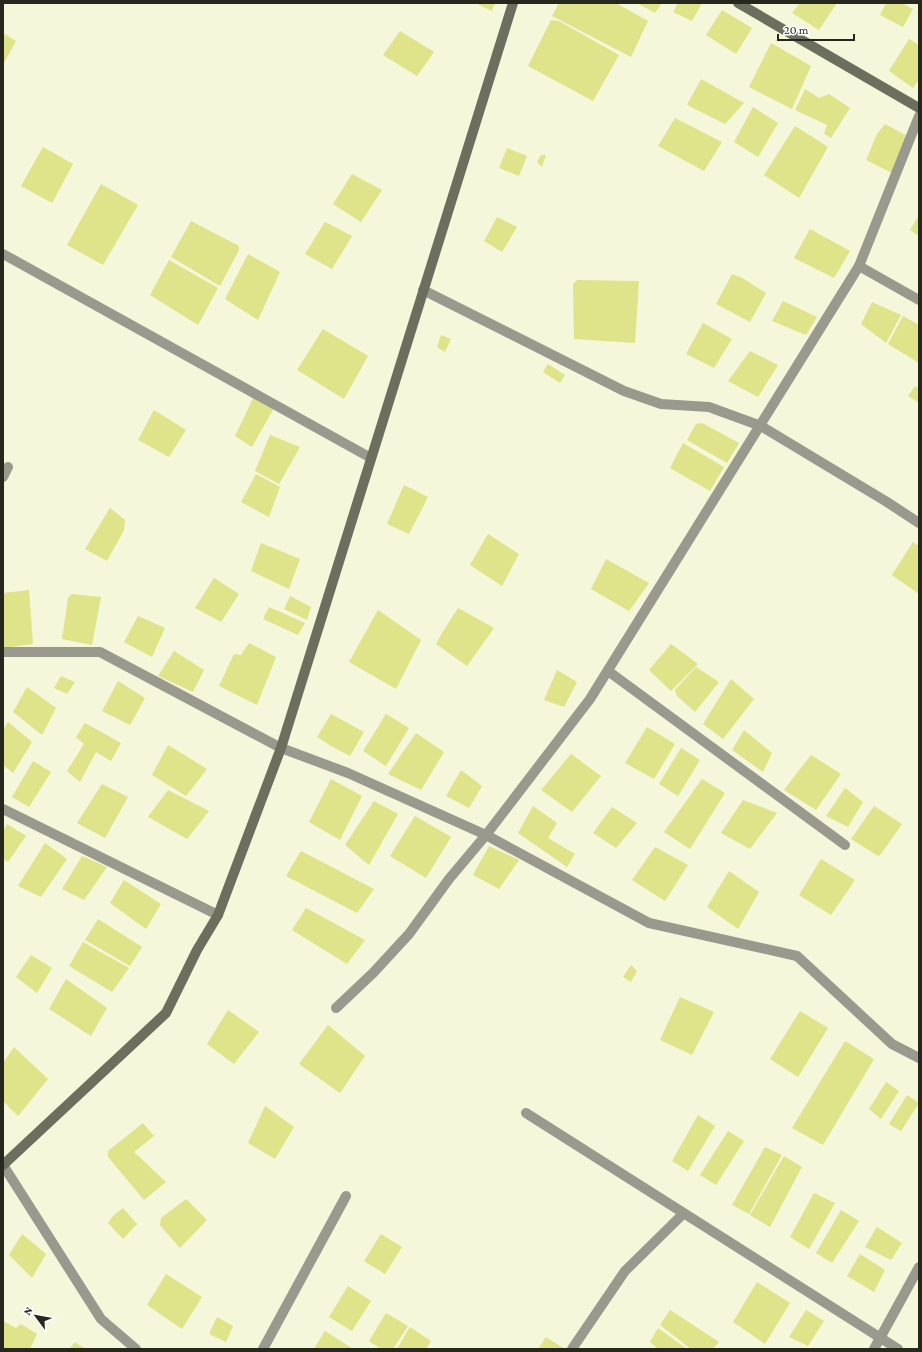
<svg xmlns="http://www.w3.org/2000/svg" width="922" height="1352" font-family="'Crimson Pro',serif">
<style>
.building{fill:#dfe389}
.lines{fill:none;stroke-linecap:round;stroke-linejoin:round}
.minor{stroke:#99998e;stroke-width:10}
.secondary{stroke:#6d6f5e;stroke-width:10}
</style>
<rect width="100%" height="100%" fill="#f4f7da"/>
<g class="building">
<polygon points="475,3 495,3 492,11"/>
<polygon points="559,3 616,3 648,21 631,57 552,16"/>
<polygon points="637,3 662,3 655,13"/>
<polygon points="678,3 702,3 692,21 673,12"/>
<polygon points="800,3 837,3 819,30 792,13"/>
<polygon points="886,3 901,3 913,9 903,27 880,15"/>
<polygon points="722,10 752,28 736,54 706,35"/>
<polygon points="551,20 559,21 619,55 593,101 528,66"/>
<polygon points="400,31 434,52 417,76 383,55"/>
<polygon points="3,33 16,41 3,65"/>
<polygon points="909,39 919,45 919,79 913,88 889,71"/>
<polygon points="771,43 811,66 792,109 749,87"/>
<polygon points="701,79 744,103 725,124 687,105"/>
<polygon points="805,89 819,98 829,94 850,108 831,138 824,134 827,125 795,110"/>
<polygon points="753,107 778,123 758,157 734,142"/>
<polygon points="675,118 722,142 704,171 658,146"/>
<polygon points="885,124 909,137 894,174 866,160 877,134"/>
<polygon points="795,126 828,147 799,198 764,175"/>
<polygon points="43,147 73,164 52,203 21,186"/>
<polygon points="507,148 527,156 519,176 499,168"/>
<polygon points="541,155 546,155 542,167 537,162"/>
<polygon points="352,174 382,190 361,222 333,204"/>
<polygon points="101,184 138,205 103,265 67,245"/>
<polygon points="919,215 919,236 910,230"/>
<polygon points="497,217 517,227 502,252 484,241"/>
<polygon points="191,221 239,246 239,250 220,286 171,257"/>
<polygon points="325,222 352,236 332,269 305,254"/>
<polygon points="810,229 850,251 834,278 794,258"/>
<polygon points="248,254 280,272 258,320 225,299"/>
<polygon points="169,260 218,288 198,325 150,295"/>
<polygon points="732,274 742,278 766,293 750,322 716,304"/>
<polygon points="577,280 639,281 635,343 574,339 573,284"/>
<polygon points="783,301 817,317 806,335 772,321"/>
<polygon points="872,302 901,315 886,343 861,324"/>
<polygon points="903,316 919,325 919,363 888,344"/>
<polygon points="703,323 732,339 714,368 686,354"/>
<polygon points="323,329 368,356 344,399 297,370"/>
<polygon points="441,335 451,339 445,352 437,347"/>
<polygon points="750,351 778,365 758,397 728,381"/>
<polygon points="548,364 565,375 560,383 543,372"/>
<polygon points="915,386 919,389 919,403 908,396"/>
<polygon points="255,394 275,406 252,447 235,436"/>
<polygon points="154,410 186,430 169,457 138,440"/>
<polygon points="702,423 739,443 727,463 687,440 696,424"/>
<polygon points="270,435 300,447 279,484 255,471"/>
<polygon points="683,443 724,467 710,491 670,468"/>
<polygon points="256,474 280,487 269,517 241,502"/>
<polygon points="404,485 428,497 409,534 387,524"/>
<polygon points="110,508 125,520 124,530 107,561 85,549"/>
<polygon points="488,534 519,554 502,586 470,565"/>
<polygon points="913,542 919,546 919,594 892,575"/>
<polygon points="261,543 300,559 289,589 251,571"/>
<polygon points="606,559 649,583 629,611 591,589"/>
<polygon points="214,578 239,594 221,622 195,608"/>
<polygon points="29,590 33,644 3,648 3,593"/>
<polygon points="72,594 101,597 92,645 62,639 68,598"/>
<polygon points="290,596 311,607 307,620 284,609"/>
<polygon points="269,607 305,623 298,635 263,619"/>
<polygon points="458,608 494,628 467,666 436,644 442,633"/>
<polygon points="378,610 421,640 396,689 349,662"/>
<polygon points="138,616 165,628 152,657 124,642"/>
<polygon points="249,643 276,657 257,705 219,686 234,654 241,655"/>
<polygon points="671,644 698,664 671,691 649,670"/>
<polygon points="174,651 204,670 193,692 158,676"/>
<polygon points="696,667 719,682 695,712 677,696 675,690"/>
<polygon points="557,670 577,682 564,707 544,700"/>
<polygon points="61,676 75,682 67,694 54,688"/>
<polygon points="731,679 754,699 723,739 703,724"/>
<polygon points="118,681 145,698 130,725 102,711"/>
<polygon points="27,687 56,708 42,735 13,712"/>
<polygon points="331,714 364,732 350,756 331,746 317,737"/>
<polygon points="386,714 409,728 386,766 363,751"/>
<polygon points="8,722 32,742 13,773 3,765 3,730"/>
<polygon points="85,723 121,743 111,761 96,752 80,782 67,771 84,744 76,737"/>
<polygon points="647,727 675,744 654,779 625,763"/>
<polygon points="744,730 772,753 763,772 732,750"/>
<polygon points="416,733 444,752 421,790 388,774"/>
<polygon points="168,745 207,769 186,796 152,775"/>
<polygon points="681,748 700,760 678,796 659,784"/>
<polygon points="571,754 601,776 572,812 541,790"/>
<polygon points="811,755 841,774 816,810 784,790"/>
<polygon points="33,761 51,772 29,807 12,797"/>
<polygon points="461,770 482,786 469,808 446,796"/>
<polygon points="331,779 362,796 340,840 309,822"/>
<polygon points="702,779 725,793 690,849 664,832"/>
<polygon points="102,784 128,797 105,838 77,823"/>
<polygon points="845,788 863,802 848,827 826,816"/>
<polygon points="168,790 209,811 187,839 148,817"/>
<polygon points="743,800 777,813 750,849 721,833"/>
<polygon points="374,801 398,814 369,865 345,845"/>
<polygon points="533,806 557,823 548,838 575,854 567,867 518,833"/>
<polygon points="874,806 902,824 881,854 878,856 851,839"/>
<polygon points="612,807 637,823 616,848 593,833"/>
<polygon points="415,816 451,837 426,878 390,856"/>
<polygon points="7,824 26,836 8,862 3,859 3,831"/>
<polygon points="45,843 67,859 41,897 18,886"/>
<polygon points="489,846 519,860 499,889 473,875"/>
<polygon points="655,847 688,865 665,901 632,880"/>
<polygon points="301,851 374,889 357,913 286,876"/>
<polygon points="82,856 107,867 84,900 62,889"/>
<polygon points="821,859 855,880 831,915 799,895"/>
<polygon points="729,871 759,892 738,929 707,907"/>
<polygon points="124,880 161,904 146,929 110,903"/>
<polygon points="306,908 365,940 347,964 292,930"/>
<polygon points="98,919 142,947 130,966 85,940"/>
<polygon points="83,942 129,968 112,992 69,966"/>
<polygon points="31,955 52,968 37,993 16,977"/>
<polygon points="631,965 637,971 631,982 623,977"/>
<polygon points="66,979 107,1008 91,1036 49,1009"/>
<polygon points="680,997 714,1012 692,1055 660,1040"/>
<polygon points="228,1010 259,1032 234,1064 207,1044"/>
<polygon points="800,1011 828,1028 798,1077 770,1059"/>
<polygon points="328,1025 365,1056 340,1093 299,1064"/>
<polygon points="845,1041 874,1059 823,1145 792,1128"/>
<polygon points="14,1047 48,1079 18,1116 3,1101 3,1063"/>
<polygon points="886,1082 899,1091 881,1119 869,1109"/>
<polygon points="907,1095 919,1103 901,1131 889,1124"/>
<polygon points="265,1106 294,1127 275,1159 248,1143"/>
<polygon points="698,1115 715,1126 688,1171 672,1161"/>
<polygon points="143,1123 154,1136 134,1152 166,1182 144,1200 108,1157 108,1151"/>
<polygon points="728,1131 744,1141 716,1185 700,1175"/>
<polygon points="765,1147 782,1155 749,1214 732,1205"/>
<polygon points="784,1156 802,1167 770,1227 750,1215"/>
<polygon points="814,1193 835,1203 809,1249 790,1237"/>
<polygon points="186,1199 207,1220 180,1248 160,1225 161,1218"/>
<polygon points="123,1208 137,1224 123,1239 108,1223 113,1216"/>
<polygon points="841,1210 859,1221 832,1263 816,1253"/>
<polygon points="877,1227 902,1243 891,1260 865,1247"/>
<polygon points="22,1234 46,1254 32,1278 9,1255"/>
<polygon points="381,1234 402,1247 385,1274 364,1261"/>
<polygon points="860,1254 885,1270 874,1292 847,1276"/>
<polygon points="166,1274 202,1297 182,1329 147,1305"/>
<polygon points="757,1282 790,1303 765,1344 733,1322"/>
<polygon points="348,1286 371,1301 352,1331 329,1317"/>
<polygon points="670,1310 719,1342 713,1349 691,1349 660,1325"/>
<polygon points="806,1310 824,1321 808,1346 789,1337"/>
<polygon points="386,1313 408,1326 393,1349 381,1349 369,1341"/>
<polygon points="217,1317 233,1326 226,1342 209,1334"/>
<polygon points="3,1321 16,1328 21,1324 37,1334 30,1349 3,1349"/>
<polygon points="410,1327 431,1341 426,1349 397,1349"/>
<polygon points="658,1328 687,1349 658,1349 650,1342"/>
<polygon points="325,1331 353,1349 314,1349"/>
<polygon points="546,1337 565,1349 538,1349"/>
<polygon points="75,1342 85,1349 69,1349"/>
</g>
<g class="lines">
<g class="minor">
<polyline points="3,254 371,458"/>
<polyline points="859,266 919,300"/>
<polyline points="423,290 624,391 661,404 709,407 761,426 887,502 919,523"/>
<polyline points="3,477 8,467"/>
<polyline points="3,652 100,652 281,748 348,773 486,835 649,923 797,956 892,1044 919,1058"/>
<polyline points="608,671 845,845"/>
<polyline points="3,809 218,915"/>
<polyline points="336,1008 373,973 409,934 449,879 486,835 590,699 859,266 919,116"/>
<polyline points="526,1113 898,1349"/>
<polyline points="3,1165 101,1319 136,1349"/>
<polyline points="263,1349 346,1196"/>
<polyline points="572,1349 625,1271 683,1214"/>
<polyline points="874,1349 919,1267"/>
</g>
<g class="secondary">
<polyline points="738,3 919,108"/>
<polyline points="3,1165 166,1013 197,950 218,915 281,748 513,3"/>
</g>
</g>
<rect width="922" height="1352" fill="none" stroke="#26271d" stroke-width="8"/>
<g transform="translate(36 1316) rotate(302)" stroke="#ffffff" stroke-width="3" paint-order="stroke">
<path d="M0-3L7 15L0 10L-7 15Z" fill="#26271d"/>
<text y="-6" font-size="11" font-weight="bold" text-anchor="middle" fill="#26271d">N</text>
</g>
<path d="M778 34v6h76v-6" fill="none" stroke="#26271d" stroke-width="2"/>
<text x="784" y="34" font-size="12" fill="#26271d" stroke="#ffffff" stroke-width="3" paint-order="stroke">20 m</text>
</svg>
